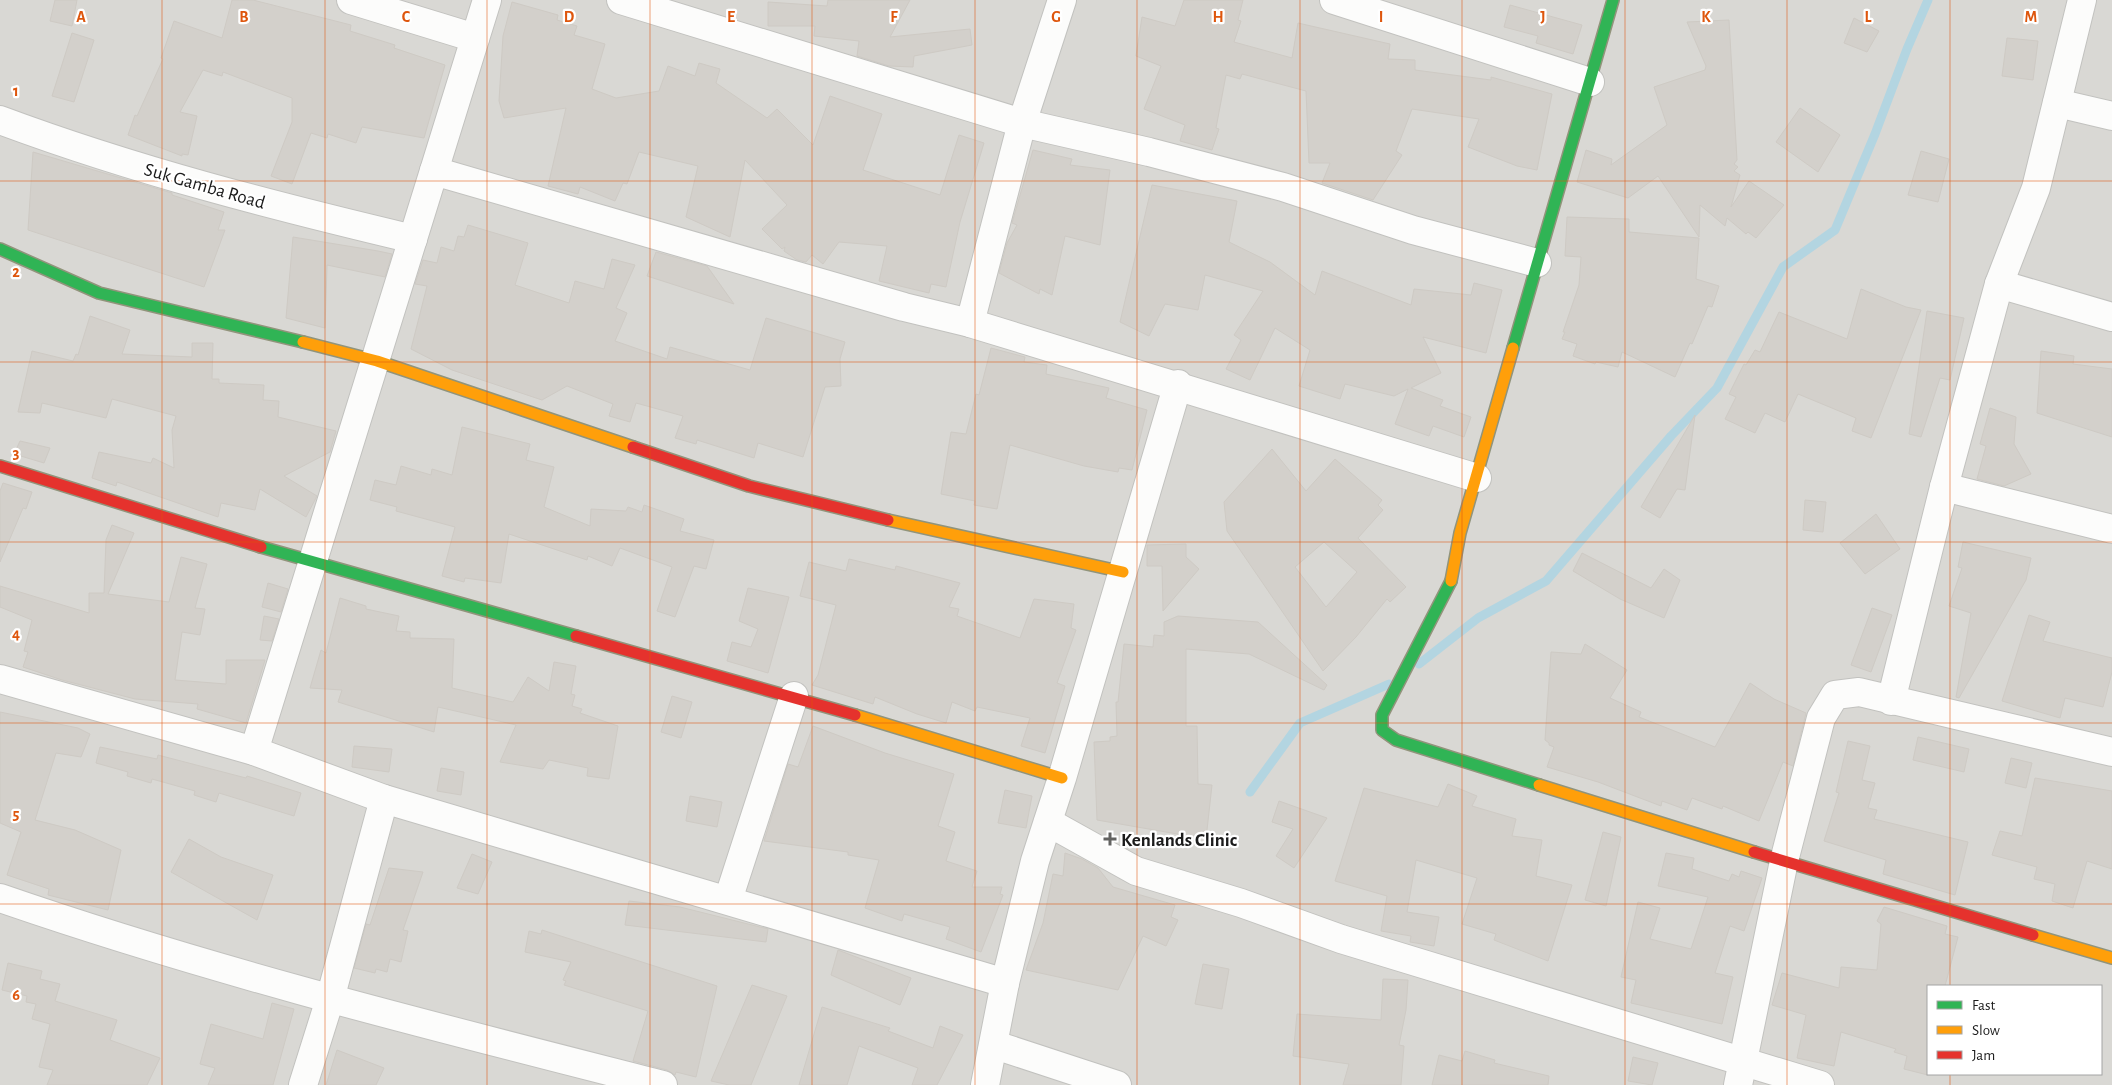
<svg xmlns="http://www.w3.org/2000/svg" width="2112" height="1085" font-family="'Alegreya Sans',sans-serif">
<style>
.residential{fill:#d9d8d4;fill-rule:evenodd}
.lines{fill:none;stroke-linecap:round;stroke-linejoin:round}
.stream{stroke:#b3d5e1;stroke-width:9}
.building{fill:#d3d0cb;stroke:#cecac4;fill-rule:evenodd}
.street-casing{stroke:#c2c2bf;stroke-width:30}
.fast-casing{stroke:#91947b;stroke-width:14}
.slow-casing{stroke:#91947b;stroke-width:14}
.jam-casing{stroke:#91947b;stroke-width:14}
.street{stroke:#fcfcfb;stroke-width:28}
.fast{stroke:#30b455;stroke-width:11}
.slow{stroke:#ff9f0a;stroke-width:11}
.jam{stroke:#e5322d;stroke-width:11}
.grid{fill:none;stroke:#de560d;stroke-width:1;stroke-opacity:0.55}
.poi-dot{fill:#636361;stroke:#fff;stroke-width:2}
.labels{text-anchor:middle;stroke-width:4.5;stroke-linejoin:round;paint-order:stroke}
.street-label{font-size:19px;fill:#1b1b1b;stroke:#fff}
.poi-label{font-size:19px;font-weight:bold;fill:#1b1b1b;stroke:#fff;text-anchor:start}
.grid-label{font-size:16px;text-anchor:middle;font-weight:bold;fill:#de560d;stroke:#fff;stroke-width:4.5;stroke-linejoin:round;paint-order:stroke}
</style>
<rect width="100%" height="100%" fill="#eae9e2"/>
<path class="residential" d="M0,0h2112v1085h-2112zM1928,986h173v88h-173z"/>
<g class="lines">
<g class="stream">
<polyline points="1419,664 1478,618 1546,581 1671,436 1717,388 1783,267 1835,230 1875,134 1907,49 1928,0"/>
<polyline points="1250,792 1300,723 1389,684"/>
</g>
</g>
<g class="building">
<polygon points="55,0 77,0 72,26 50,21"/>
<polygon points="232,0 253,0 351,25 350,31 395,45 394,48 445,65 424,138 362,127 356,143 328,134 327,138 311,133 292,184 271,176 292,122 292,98 223,72 222,76 203,70 180,112 197,116 188,155 182,154 182,156 128,135 135,115 137,116 163,59 161,58 174,21 222,38"/>
<polygon points="828,0 910,0 890,37 970,29 972,45 914,56 913,67 889,66 857,56 859,41 814,36 815,26 768,26 768,2 827,6"/>
<polygon points="1184,0 1243,0 1238,20 1241,21 1234,42 1292,58 1298,23 1390,44 1388,59 1415,60 1415,70 1491,80 1491,77 1552,94 1537,170 1517,166 1468,147 1479,119 1412,109 1396,151 1402,155 1373,200 1322,183 1330,163 1309,163 1306,91 1242,74 1240,79 1226,75 1216,128 1219,129 1212,150 1180,141 1185,125 1144,109 1161,66 1136,56 1142,17 1175,26"/>
<polygon points="512,2 558,15 557,20 577,26 574,35 605,44 592,89 616,98 659,91 668,66 695,76 699,63 720,69 716,83 767,118 777,109 813,145 830,96 882,114 863,170 940,195 959,135 984,143 960,222 946,287 931,284 929,293 879,281 887,246 839,242 823,264 812,255 806,262 797,260 784,251 785,247 782,249 762,229 787,205 745,160 730,237 686,217 698,166 639,152 627,184 623,183 615,201 580,187 578,194 548,186 566,108 504,118 499,101 503,36"/>
<polygon points="1510,5 1582,25 1573,54 1536,43 1538,36 1504,27"/>
<polygon points="1854,18 1879,31 1867,52 1844,43"/>
<polygon points="1729,20 1737,160 1734,164 1738,167 1734,171 1740,175 1731,207 1749,181 1784,205 1756,238 1748,232 1746,234 1727,218 1725,226 1700,205 1699,237 1658,176 1628,198 1577,182 1586,150 1612,159 1611,165 1667,125 1654,87 1705,70 1706,66 1687,22"/>
<polygon points="72,33 94,40 74,102 52,96"/>
<polygon points="2007,38 2038,41 2033,80 2002,76"/>
<polygon points="1800,108 1840,135 1818,172 1776,142"/>
<polygon points="1033,150 1072,159 1070,165 1110,170 1100,245 1065,236 1052,295 1040,289 1039,294 999,273 1007,243 1017,225 1012,223"/>
<polygon points="1921,151 1949,159 1938,202 1908,195"/>
<polygon points="33,152 172,193 172,195 224,212 218,230 225,230 204,287 28,230"/>
<polygon points="1152,185 1237,201 1229,242 1270,262 1315,295 1322,271 1411,305 1414,289 1471,295 1474,283 1502,290 1486,353 1423,337 1441,373 1411,388 1443,400 1440,406 1471,417 1464,437 1433,426 1429,436 1395,424 1408,389 1394,396 1345,384 1340,399 1299,386 1310,350 1275,328 1250,380 1226,369 1241,340 1234,335 1263,291 1205,275 1198,310 1165,304 1149,336 1120,322"/>
<polygon points="1567,217 1629,219 1629,232 1699,238 1696,279 1719,286 1712,307 1708,306 1692,344 1690,343 1675,377 1622,352 1618,367 1596,362 1595,364 1573,356 1577,344 1562,339 1565,332 1563,332 1579,285 1581,257 1565,256"/>
<polygon points="468,225 528,243 515,285 569,303 575,281 604,289 612,259 635,265 616,308 627,313 615,341 667,359 670,347 750,370 766,318 845,342 840,359 841,386 825,387 803,457 758,443 754,458 697,440 696,444 675,438 683,416 636,403 630,422 609,416 613,404 567,386 542,400 452,370 411,349 427,286 415,284 423,260 437,263 441,247 454,251 458,236 464,237"/>
<polygon points="293,237 378,251 392,254 385,277 327,265 325,328 286,318"/>
<polygon points="656,252 707,266 734,304 647,276"/>
<polygon points="1861,289 1906,307 1921,310 1871,438 1852,431 1856,418 1798,394 1785,422 1765,413 1755,433 1725,419 1736,397 1729,394 1744,364 1746,365 1755,350 1760,352 1779,312 1847,339"/>
<polygon points="1927,311 1964,318 1950,380 1940,378 1921,437 1909,434"/>
<polygon points="90,316 130,330 122,354 192,357 192,343 213,343 212,379 219,379 219,383 264,385 263,400 279,401 278,417 336,431 330,452 284,476 317,496 306,517 260,489 255,510 221,503 218,517 117,482 116,486 92,478 99,452 151,463 153,458 174,468 172,430 176,416 112,399 106,418 42,403 40,413 18,412 32,351 73,361 76,354 78,355"/>
<polygon points="991,348 1025,357 1024,362 1047,365 1046,374 1109,388 1106,398 1147,410 1132,470 1119,468 1118,472 1084,466 1010,445 997,509 974,505 975,501 941,494 951,432 966,434 976,394 979,395"/>
<polygon points="2041,351 2074,356 2073,364 2112,369 2112,437 2037,413"/>
<polygon points="1990,408 2016,417 2014,444 2031,474 2004,486 1977,479 1986,446 1980,444"/>
<polygon points="1695,415 1685,490 1677,489 1660,518 1641,507"/>
<polygon points="462,427 530,444 526,460 554,467 544,507 590,526 591,509 626,511 628,507 642,512 644,505 684,519 680,531 714,540 706,569 694,566 675,617 657,611 672,567 620,548 612,566 588,556 587,560 509,534 501,583 465,578 464,582 442,576 455,527 396,511 397,507 370,500 375,480 396,485 401,466 431,475 432,469 452,475"/>
<polygon points="20,441 50,448 44,463 14,454"/>
<path d="M1272,449l34,42 29,-32 47,41 -4,5 5,5 -25,28 48,49 -16,15 -3,-3 -31,38 -33,34 -96,-140 -3,-29zM1324,542l33,30 -31,35 -31,-40z"/>
<polygon points="3,483 32,492 26,509 23,508 0,562 0,491"/>
<polygon points="1805,500 1826,502 1823,532 1803,530"/>
<polygon points="1876,514 1900,549 1865,574 1840,543"/>
<polygon points="112,525 134,533 108,594 169,602 181,557 207,564 195,608 205,609 200,635 182,632 175,680 226,684 226,660 265,660 246,723 197,709 198,704 135,699 62,680 23,667 28,652 24,651 32,620 0,607 0,586 89,613 89,593 104,593 106,540"/>
<polygon points="1963,542 2031,558 2026,580 1959,698 1956,697 1971,613 1949,606 1962,568 1958,567"/>
<polygon points="1186,544 1186,557 1199,569 1163,611 1162,566 1147,566 1147,545"/>
<polygon points="1582,553 1651,588 1664,569 1680,580 1664,618 1620,599 1573,571"/>
<polygon points="849,559 895,570 896,566 960,583 949,607 959,609 957,616 1020,638 1034,599 1074,604 1071,628 1076,630 1057,683 1065,686 1045,753 1021,746 1030,718 977,707 975,711 952,702 946,723 917,714 875,697 873,704 812,685 818,675 836,605 800,596 809,562 846,571"/>
<polygon points="268,583 288,589 281,612 262,607"/>
<polygon points="748,588 789,597 768,673 727,661 732,642 751,647 758,629 739,621"/>
<polygon points="340,598 366,606 366,609 399,616 396,631 410,632 410,638 454,639 452,688 513,702 528,677 549,691 554,662 576,666 571,694 575,695 572,706 582,709 580,713 618,726 609,779 587,776 588,768 549,760 543,769 500,762 516,725 438,707 434,732 338,702 342,690 310,688 321,650 326,653"/>
<polygon points="1872,608 1892,615 1871,672 1851,665"/>
<polygon points="2029,615 2050,622 2043,641 2112,658 2112,672 2103,707 2065,698 2060,718 2002,701"/>
<polygon points="264,616 279,619 272,641 260,640"/>
<polygon points="1178,616 1258,622 1327,685 1324,690 1249,654 1186,649 1186,726 1197,726 1198,784 1212,785 1206,839 1097,820 1094,742 1110,741 1110,737 1117,736 1116,702 1118,702 1124,644 1153,647 1154,635 1164,636 1164,622"/>
<polygon points="1585,644 1627,670 1610,698 1641,712 1639,717 1715,747 1750,683 1774,699 1806,713 1793,766 1783,762 1759,821 1723,806 1722,809 1692,798 1687,810 1662,801 1661,806 1598,782 1547,767 1554,747 1549,745 1549,743 1545,740 1551,652 1581,654"/>
<polygon points="672,696 692,702 681,738 661,732"/>
<polygon points="0,712 78,728 90,734 81,757 56,753 35,820 75,830 121,850 108,910 48,895 49,889 7,875 21,832 0,823"/>
<polygon points="813,726 885,753 954,774 938,826 955,832 946,861 977,871 972,887 1002,887 1000,894 1003,895 981,952 946,939 950,927 904,914 902,921 865,908 879,860 848,855 848,852 764,841 788,764 798,767"/>
<polygon points="1918,737 1969,749 1964,772 1913,760"/>
<polygon points="1848,741 1870,746 1862,780 1875,783 1868,808 1877,810 1874,819 1968,842 1955,895 1883,874 1886,860 1824,841 1839,793 1836,792"/>
<polygon points="354,746 392,749 389,772 352,767"/>
<polygon points="100,747 157,759 158,755 246,778 247,776 301,793 294,816 219,793 216,802 194,795 195,791 152,779 151,783 127,776 128,772 96,763"/>
<polygon points="2011,758 2032,763 2026,788 2005,783"/>
<polygon points="441,768 464,772 461,795 437,791"/>
<polygon points="2035,778 2112,791 2112,869 2087,861 2073,908 2052,901 2055,884 2034,879 2037,867 1992,855 2000,831 2022,836"/>
<polygon points="1448,784 1477,796 1472,806 1516,819 1512,836 1542,840 1536,876 1572,885 1548,961 1494,940 1496,934 1462,924 1477,878 1416,860 1407,912 1439,917 1434,946 1410,942 1411,936 1381,931 1387,896 1335,881 1364,788 1438,807"/>
<polygon points="1005,790 1032,796 1026,828 998,823"/>
<polygon points="690,796 722,802 717,827 686,821"/>
<polygon points="1279,801 1327,818 1294,868 1276,856 1293,829 1272,822"/>
<polygon points="1603,832 1621,837 1606,906 1585,900"/>
<polygon points="189,839 221,857 273,875 257,920 171,872"/>
<polygon points="1065,853 1082,859 1098,868 1113,887 1175,905 1171,917 1178,920 1166,946 1143,936 1118,990 1026,970 1043,923 1053,874 1063,876"/>
<polygon points="1666,853 1694,858 1692,869 1729,881 1732,874 1739,877 1741,871 1762,878 1744,931 1730,926 1715,973 1733,977 1722,1024 1631,1003 1636,980 1621,977 1638,902 1660,908 1650,939 1691,949 1708,897 1658,886"/>
<polygon points="472,854 492,862 478,894 457,888"/>
<polygon points="389,868 423,872 403,930 408,931 401,962 390,959 387,972 376,969 375,973 354,968 366,924 370,925"/>
<polygon points="629,901 680,907 768,929 766,942 625,925"/>
<polygon points="1884,907 1947,926 1945,934 1958,937 1945,986 1928,986 1928,1075 1904,1069 1907,1056 1894,1052 1896,1049 1841,1032 1834,1066 1797,1058 1806,1015 1772,1005 1782,973 1839,988 1841,967 1877,970 1881,924 1877,921"/>
<polygon points="542,930 717,986 696,1077 676,1072 675,1075 667,1070 633,1061 648,1011 564,985 566,981 563,980 571,962 525,952 529,931 541,934"/>
<polygon points="838,950 911,978 900,1005 831,975"/>
<polygon points="8,963 42,971 40,979 60,984 55,1001 117,1020 110,1040 160,1058 147,1085 47,1085 53,1070 39,1067 50,1024 32,1019 36,1004 26,1002 27,996 2,990"/>
<polygon points="1203,964 1229,969 1222,1009 1195,1004"/>
<polygon points="1383,979 1408,980 1406,1010 1399,1045 1404,1046 1401,1085 1343,1085 1349,1064 1293,1056 1297,1014 1381,1020"/>
<polygon points="752,985 787,996 751,1085 729,1085 711,1081"/>
<polygon points="272,1003 294,1009 273,1085 208,1085 215,1068 200,1064 211,1024 263,1039"/>
<polygon points="822,1007 890,1028 888,1031 933,1048 940,1026 963,1035 937,1085 912,1085 918,1068 859,1046 847,1085 799,1085"/>
<polygon points="337,1050 384,1068 376,1085 326,1085"/>
<polygon points="1465,1051 1495,1060 1494,1063 1549,1076 1548,1085 1432,1085 1439,1055 1462,1061"/>
<polygon points="1633,1057 1658,1063 1652,1085 1628,1081"/>
</g>
<g class="lines">
<defs>
<g id="street">
<polyline points="351,0 475,38"/>
<polyline points="621,0 1022,123 1149,152 1283,187 1413,230 1537,263"/>
<polyline points="1334,0 1590,82"/>
<polyline points="2057,103 2112,116"/>
<path d="M0,120c134,50 274,86 413,119"/>
<polyline points="434,171 904,307 970,323 1477,478"/>
<polyline points="1999,284 2112,317"/>
<polyline points="970,323 1022,123 1062,0"/>
<polyline points="1944,487 2112,529"/>
<polyline points="0,679 254,751 384,799 1005,983"/>
<polyline points="1891,701 1944,487 1999,284 2036,188 2082,0"/>
<polyline points="254,751 487,0"/>
<polyline points="1048,822 1136,871 1241,903 1341,939 1820,1085"/>
<path d="M0,898c217,75 440,130 663,187"/>
<polyline points="728,900 794,696"/>
<polyline points="995,1045 1117,1085"/>
<polyline points="303,1085 330,999 384,799"/>
<polyline points="985,1085 1005,983 1035,861 1062,778 1178,384"/>
<polyline points="1738,1085 1784,861 1821,718 1835,695 1859,692 2112,752"/>
</g>
<g id="fast">
<polyline points="0,249 99,293 303,342"/>
<polyline points="1513,348 1613,0"/>
<polyline points="261,547 576,636"/>
<polyline points="1451,581 1382,715 1382,730 1396,740 1539,785"/>
</g>
<g id="slow">
<polyline points="303,342 377,361 633,447"/>
<polyline points="888,520 1123,572"/>
<polyline points="1451,581 1460,533 1513,348"/>
<polyline points="855,715 1062,778"/>
<polyline points="1539,785 1754,852"/>
<polyline points="2033,935 2112,958"/>
</g>
<g id="jam">
<polyline points="633,447 749,486 888,520"/>
<polyline points="0,466 261,547"/>
<polyline points="576,636 855,715"/>
<polyline points="1754,852 2033,935"/>
</g>
</defs>
<use href="#street" class="street-casing"/>
<use href="#fast" class="fast-casing"/>
<use href="#slow" class="slow-casing"/>
<use href="#jam" class="jam-casing"/>
<use href="#street" class="street"/>
<use href="#fast" class="fast"/>
<use href="#slow" class="slow"/>
<use href="#jam" class="jam"/>
</g>
<path class="grid" d="M162,0v1085M325,0v1085M487,0v1085M650,0v1085M812,0v1085M975,0v1085M1137,0v1085M1300,0v1085M1462,0v1085M1625,0v1085M1787,0v1085M1950,0v986M0,181h2112M0,362h2112M0,542h2112M0,723h2112M0,904h2112M1950,1074v11"/>
<path class="poi-dot" d="M1107.5 831.5h5v5h5v5h-5v5h-5v-5h-5v-5h5z"/>
<g class="labels">
<g class="street-label">
<text transform="translate(205 185) rotate(16)" y="7">Suk Gamba Road</text>
</g>
<g class="poi-label">
<text x="1121" y="846">Kenlands Clinic</text>
</g>
</g>
<g class="grid-label">
<text x="81" y="22">A</text>
<text x="244" y="22">B</text>
<text x="406" y="22">C</text>
<text x="569" y="22">D</text>
<text x="731" y="22">E</text>
<text x="894" y="22">F</text>
<text x="1056" y="22">G</text>
<text x="1218" y="22">H</text>
<text x="1381" y="22">I</text>
<text x="1543" y="22">J</text>
<text x="1706" y="22">K</text>
<text x="1868" y="22">L</text>
<text x="2031" y="22">M</text>
<text x="16" y="96">1</text>
<text x="16" y="277">2</text>
<text x="16" y="458">3</text>
<text x="16" y="639">4</text>
<text x="16" y="819">5</text>
<text x="16" y="1000">6</text>
</g>
<rect x="1927" y="985" width="175" height="90" fill="#ffffff" stroke="#a4a4a4"/>
<rect x="1937" y="1001" width="25" height="8" fill="#30b455" stroke="#a4a4a4"/>
<text x="1972" y="1010" font-size="15" fill="#1b1b1b">Fast</text>
<rect x="1937" y="1026" width="25" height="8" fill="#ff9f0a" stroke="#a4a4a4"/>
<text x="1972" y="1035" font-size="15" fill="#1b1b1b">Slow</text>
<rect x="1937" y="1051" width="25" height="8" fill="#e5322d" stroke="#a4a4a4"/>
<text x="1972" y="1060" font-size="15" fill="#1b1b1b">Jam</text>
</svg>
